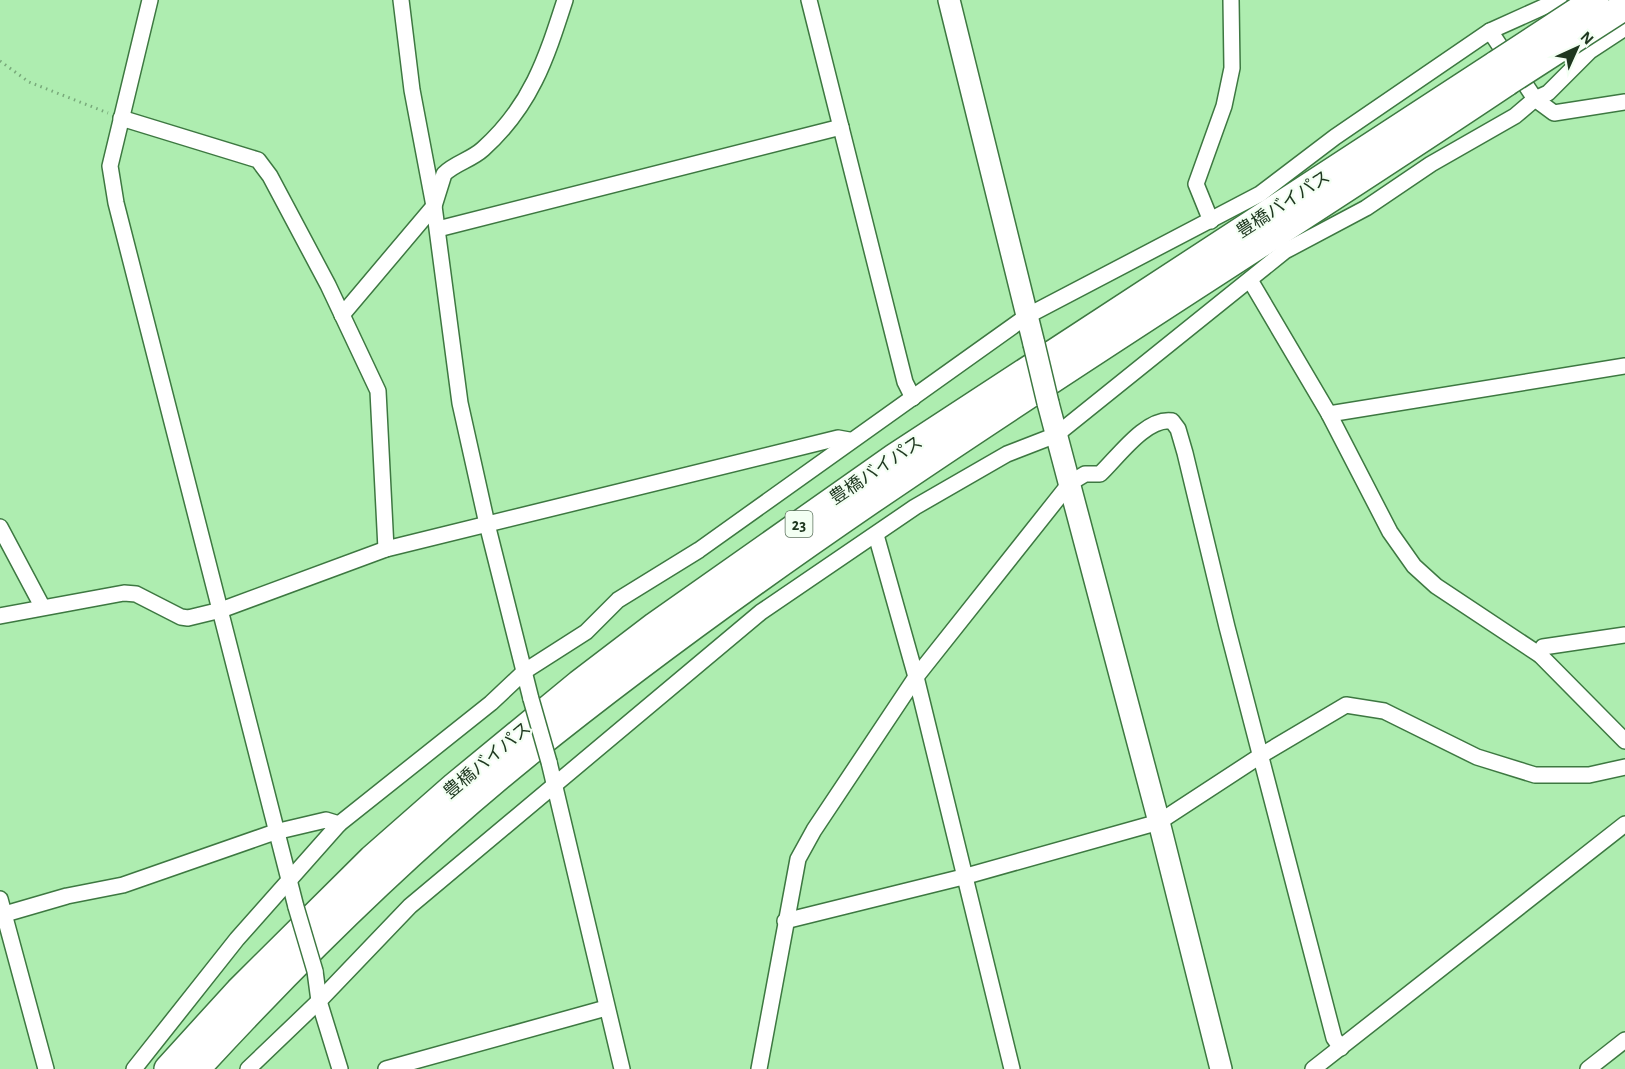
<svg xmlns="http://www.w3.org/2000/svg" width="1625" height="1069" font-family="'Alegreya Sans','Noto Sans JP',sans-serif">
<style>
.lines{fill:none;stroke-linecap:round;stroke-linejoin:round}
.street-casing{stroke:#3d7841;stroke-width:18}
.secondary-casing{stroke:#3d7841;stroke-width:24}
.highway-casing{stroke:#3d7841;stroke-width:30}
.path{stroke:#78a97a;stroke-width:3;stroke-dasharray:1.5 4.5;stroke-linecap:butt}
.street{stroke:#fff;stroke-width:15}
.secondary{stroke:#fff;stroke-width:21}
.highway{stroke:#fff;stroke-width:27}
.street-bridge-casing{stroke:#3d7841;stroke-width:18;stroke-linecap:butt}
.secondary-bridge-casing{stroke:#3d7841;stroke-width:24;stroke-linecap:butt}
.highway-bridge-casing{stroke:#3d7841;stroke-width:30;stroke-linecap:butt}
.street-bridge{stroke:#fff;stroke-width:15}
.secondary-bridge{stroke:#fff;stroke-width:21}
.highway-bridge{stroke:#fff;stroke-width:27}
.labels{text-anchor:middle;stroke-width:4.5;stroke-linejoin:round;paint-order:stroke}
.shield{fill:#f3fff3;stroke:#5e735f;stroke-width:1.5}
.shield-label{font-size:16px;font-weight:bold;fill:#1e371f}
.street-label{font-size:18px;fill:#1e371f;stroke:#f3fff3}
</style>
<rect width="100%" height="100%" fill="#aeedb0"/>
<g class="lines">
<defs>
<g id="street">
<polyline points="150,0 110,166 116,203 296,907"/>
<polyline points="401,0 412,90 434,206 460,403 487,524 531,699"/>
<polyline points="809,0 905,382 913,398"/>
<polyline points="1490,31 1535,99 1554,113 1625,102"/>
<polyline points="121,118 258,160 270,176 328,285 378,391 386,549"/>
<polyline points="1211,221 1196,184 1224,106 1232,68 1231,0"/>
<polyline points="438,229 841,127"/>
<polyline points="1250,280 1329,414 1390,532 1414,566 1436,586 1540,655 1625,741"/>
<path d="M342,315l92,-109 10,-32c11,-11 27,-14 39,-25 48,-43 63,-90 82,-149"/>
<polyline points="1329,414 1625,366"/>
<polyline points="0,527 42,606"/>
<polyline points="876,535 916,677 1012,1069"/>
<polyline points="0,616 124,593 136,594 181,617 188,618 221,610 386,549 838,438 849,440"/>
<polyline points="1540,655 1543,647 1625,635"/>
<polyline points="549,762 622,1069"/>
<polyline points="0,899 46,1069"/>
<polyline points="5,914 67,896 123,885 275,832 326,820 339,824"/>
<polyline points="785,921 963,877 1159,822 1260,756 1346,705 1384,711 1477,757 1535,775 1589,775 1625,767"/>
<polyline points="315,971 319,1001 340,1069"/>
<polyline points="134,1069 237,939 339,824 491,703 525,671 586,632 618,600 699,550 1027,316 1260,194 1335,137 1490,31 1559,0"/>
<polyline points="248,1069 319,1001 410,906 761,612 915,507 1007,454 1056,435 1285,251 1366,208 1431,164 1515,116 1535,99 1548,93 1590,51 1625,28"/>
<polyline points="386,1069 606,1008"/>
<path d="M759,1069l39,-210 16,-29 102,-153 154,-194 15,-9h15c18,-17 46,-57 72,-53l6,8 7,24 42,174 107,411 7,10"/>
<polyline points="1313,1069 1625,824"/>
<polyline points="1588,1069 1625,1040"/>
</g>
<g id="secondary">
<polyline points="949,0 1034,344"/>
<polyline points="1048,403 1159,822 1221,1069"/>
</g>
<g id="highway">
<polyline points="168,1069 239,991 372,859 455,786 579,684 655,626 895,457 1497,64"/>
<path d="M196,1069c103,-112 211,-218 329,-314 309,-249 652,-452 982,-673"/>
</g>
</defs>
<use href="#street" class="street-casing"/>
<use href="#secondary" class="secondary-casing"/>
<use href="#highway" class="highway-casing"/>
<polyline class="path" points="0,61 29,82 108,113"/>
<use href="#street" class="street"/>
<use href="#secondary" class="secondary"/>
<use href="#highway" class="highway"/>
<defs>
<g id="street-bridge">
<polyline points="531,699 549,762"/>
<polyline points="296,907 315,971"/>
</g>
<polyline id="secondary-bridge" points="1034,344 1048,403"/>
<g id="highway-bridge">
<polyline points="1497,64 1595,0"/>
<polyline points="1507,82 1625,6"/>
</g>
</defs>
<use href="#street-bridge" class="street-bridge-casing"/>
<use href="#secondary-bridge" class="secondary-bridge-casing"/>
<use href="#highway-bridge" class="highway-bridge-casing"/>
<use href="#street-bridge" class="street-bridge"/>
<use href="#secondary-bridge" class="secondary-bridge"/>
<use href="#highway-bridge" class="highway-bridge"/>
</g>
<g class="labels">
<rect class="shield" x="785.5" y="511" width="27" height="26" rx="4.5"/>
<g class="shield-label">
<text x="799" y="530">23</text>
</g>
<g class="street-label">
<text transform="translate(1283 204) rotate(-33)" y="6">豊橋バイパス</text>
<text transform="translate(876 470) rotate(-34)" y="6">豊橋バイパス</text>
<text transform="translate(487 760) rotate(-40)" y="6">豊橋バイパス</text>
</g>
</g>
<g transform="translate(1577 48) rotate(45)" stroke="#f3fff3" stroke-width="4.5" paint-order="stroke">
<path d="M0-4.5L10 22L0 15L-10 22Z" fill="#1e371f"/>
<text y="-9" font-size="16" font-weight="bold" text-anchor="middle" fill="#1e371f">N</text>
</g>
</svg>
